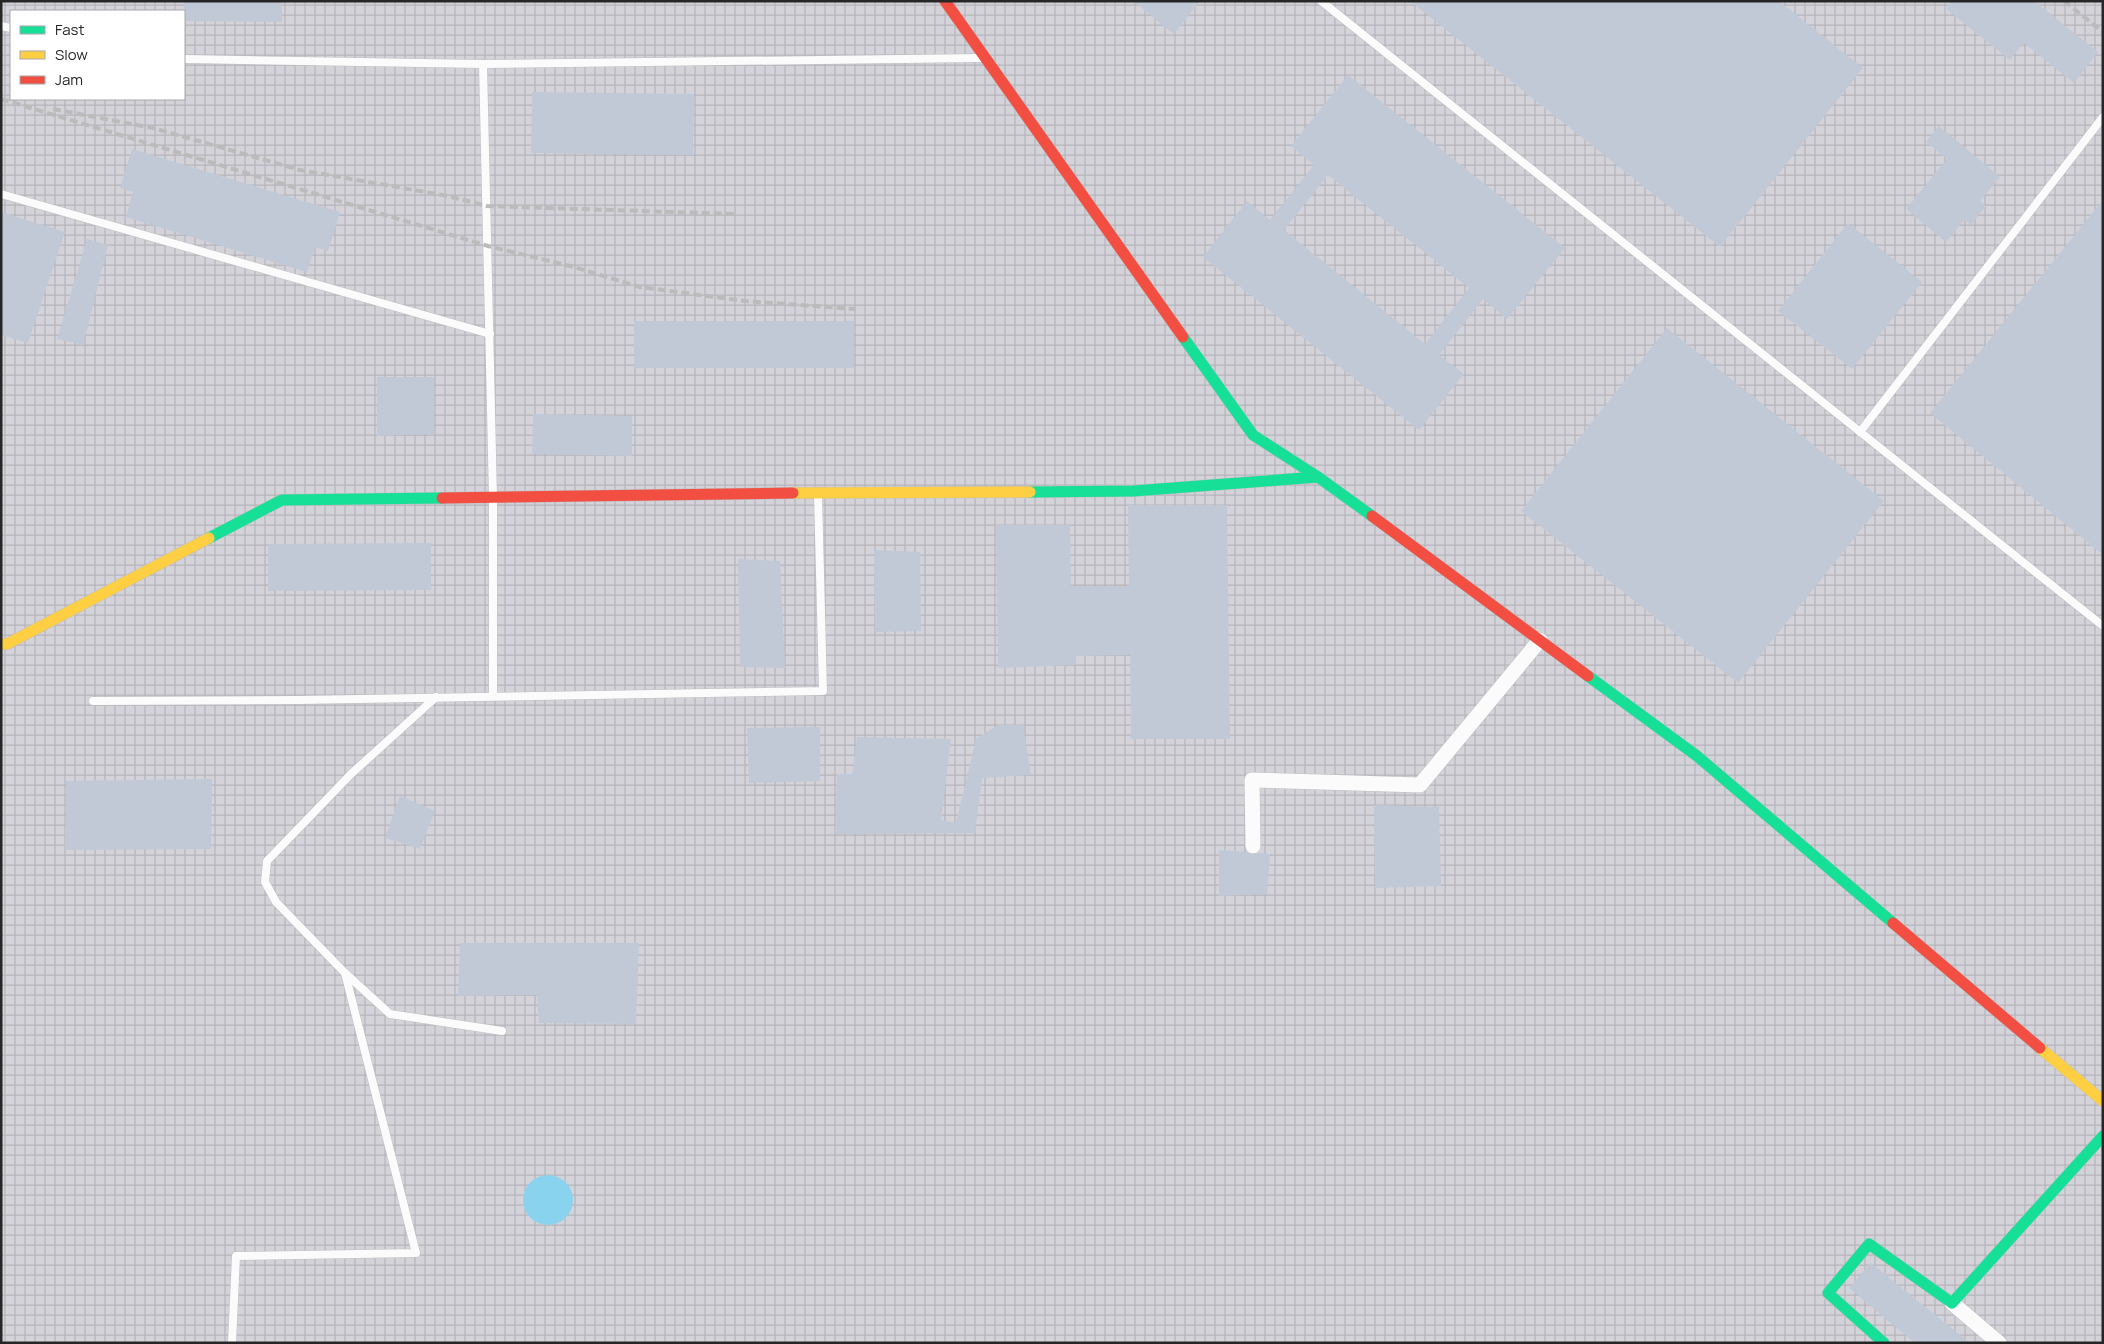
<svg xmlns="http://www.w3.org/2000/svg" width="2104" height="1344" font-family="Manrope,sans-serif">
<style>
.industrial{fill:url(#industrial-grid);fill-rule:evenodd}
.water{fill:#8ad3ee}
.building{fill:#c1c9d7;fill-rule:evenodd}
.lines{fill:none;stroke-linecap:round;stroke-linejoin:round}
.lane-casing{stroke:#bfbfc1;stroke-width:9}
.street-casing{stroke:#bfbfc1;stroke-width:16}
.fast-casing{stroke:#bfbfc1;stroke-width:12}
.slow-casing{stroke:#bfbfc1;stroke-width:12}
.jam-casing{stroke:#bfbfc1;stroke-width:12}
.lane{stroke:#fbfbfb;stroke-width:8}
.street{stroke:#fbfbfb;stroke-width:15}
.fast{stroke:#16e098;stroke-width:11}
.slow{stroke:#ffcf43;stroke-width:11}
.jam{stroke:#f24e42;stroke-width:11}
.rail{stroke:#bbbbbc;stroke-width:4;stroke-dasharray:8 4;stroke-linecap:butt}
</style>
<defs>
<pattern id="industrial-grid" width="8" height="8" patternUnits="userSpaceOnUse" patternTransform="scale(1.25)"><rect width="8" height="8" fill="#d4d3da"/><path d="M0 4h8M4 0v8" fill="none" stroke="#b6b5bb"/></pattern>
</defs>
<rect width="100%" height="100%" fill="#e3e2e4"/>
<path class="industrial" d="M1,1h2102v1342h-2102zM11,11h173v88h-173z"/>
<circle class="water" cx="548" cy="1200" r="25"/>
<g class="building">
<polygon points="184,1 282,1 282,22 184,21"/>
<polygon points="1133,1 1200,1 1174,34"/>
<polygon points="1410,1 1779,1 1863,68 1720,247"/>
<polygon points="1952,1 2034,1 2098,52 2074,83 2024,43 2010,60 1946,9"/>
<path d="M1348,75l217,173 -58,71 -24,-20 -44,56 25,19 -45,56 -216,-173 44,-56 23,19 44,-55 -23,-19zM1328,175l141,113 -44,56 -141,-114z"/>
<polygon points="532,92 694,94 693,155 531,153"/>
<polygon points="1939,126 2000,177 1980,201 1986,206 1971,225 1964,220 1946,242 1906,209 1947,159 1926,142"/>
<polygon points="132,149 340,212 328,251 315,247 307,272 126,217 133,192 120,188"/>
<polygon points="2103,200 2103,555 1930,413"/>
<polygon points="1,212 65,232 28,343 1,335"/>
<polygon points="1848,223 1922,282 1852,369 1778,311"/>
<polygon points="87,239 108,245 83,345 57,339"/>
<rect x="634" y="321" width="220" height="47"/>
<polygon points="1667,328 1884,501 1738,683 1521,511"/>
<polygon points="377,377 434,377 434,434 377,436"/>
<polygon points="533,414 632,416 632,456 532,454"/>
<polygon points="1128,505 1227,505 1230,739 1131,739 1130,655 1076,656 1076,665 998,668 996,525 1070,525 1071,586 1129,586"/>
<polygon points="431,543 431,590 268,591 268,544"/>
<polygon points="874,550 920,552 921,631 875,632"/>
<polygon points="738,559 780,561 785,668 740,667"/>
<polygon points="998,725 1023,725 1031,775 982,778 975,833 835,834 837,774 852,774 857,737 951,739 941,820 956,823 976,739"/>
<polygon points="820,727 820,781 749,783 747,728"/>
<polygon points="212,779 211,849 65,850 66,781"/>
<polygon points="400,796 435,811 420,849 385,838"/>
<polygon points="1374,805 1439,807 1441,886 1375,888"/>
<polygon points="1219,850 1246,852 1253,855 1259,853 1270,854 1267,894 1219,896"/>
<polygon points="460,943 639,943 636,1024 539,1023 537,995 458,996"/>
<polygon points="1871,1263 1970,1343 1915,1343 1849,1288"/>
</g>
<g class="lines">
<defs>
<g id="lane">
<polyline points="1321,1 2103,626"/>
<polyline points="1,26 11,28"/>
<polyline points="184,59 483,64"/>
<polyline points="1,194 490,334"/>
<polyline points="1860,432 2103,117"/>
<polyline points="493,696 493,497 483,64 981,58"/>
<polyline points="436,697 351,774 267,861 265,882 276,902 345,973 390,1014 502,1031"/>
<polyline points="93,701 299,700 823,691 818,495"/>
<polyline points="232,1343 236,1256 416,1253 345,973"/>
</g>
<g id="street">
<polyline points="1253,846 1252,780 1420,785 1540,640"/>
<polyline points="1952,1303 1999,1343"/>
</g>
<g id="fast">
<polyline points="1183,337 1253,435 1318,477 1372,516"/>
<polyline points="1030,492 1133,491 1318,477"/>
<polyline points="209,538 282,500 442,498"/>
<polyline points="1588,676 1697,756 1893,923"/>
<polyline points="1884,1343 1828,1293 1869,1244 1952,1303 2103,1136"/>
</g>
<g id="slow">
<polyline points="793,493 1030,492"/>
<polyline points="1,644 7,644 209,538"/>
<polyline points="2040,1048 2103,1101"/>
</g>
<g id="jam">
<polyline points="945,1 1183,337"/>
<polyline points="442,498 793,493"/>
<polyline points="1372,516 1588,676"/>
<polyline points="1893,923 2040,1048"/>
</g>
</defs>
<use href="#lane" class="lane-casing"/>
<use href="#street" class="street-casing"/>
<use href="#fast" class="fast-casing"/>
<use href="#slow" class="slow-casing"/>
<use href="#jam" class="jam-casing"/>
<use href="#lane" class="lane"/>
<use href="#street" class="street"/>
<use href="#fast" class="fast"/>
<use href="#slow" class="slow"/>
<use href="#jam" class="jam"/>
<g class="rail">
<polyline points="2064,1 2103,32"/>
<polyline points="1,99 488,246 574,267 640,287 745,301 855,309"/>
<polyline points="53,109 153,128 300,170 448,196 487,206 735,214"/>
</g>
</g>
<rect width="2104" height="1344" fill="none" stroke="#262627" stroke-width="5"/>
<rect x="10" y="10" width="175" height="90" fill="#ffffff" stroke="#a8a8a9"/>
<rect x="20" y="26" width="25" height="8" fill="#16e098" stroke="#a8a8a9"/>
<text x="55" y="35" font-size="15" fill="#262627">Fast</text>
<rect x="20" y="51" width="25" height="8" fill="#ffcf43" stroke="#a8a8a9"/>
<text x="55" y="60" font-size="15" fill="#262627">Slow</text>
<rect x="20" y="76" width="25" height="8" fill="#f24e42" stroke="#a8a8a9"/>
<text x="55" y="85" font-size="15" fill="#262627">Jam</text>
</svg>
